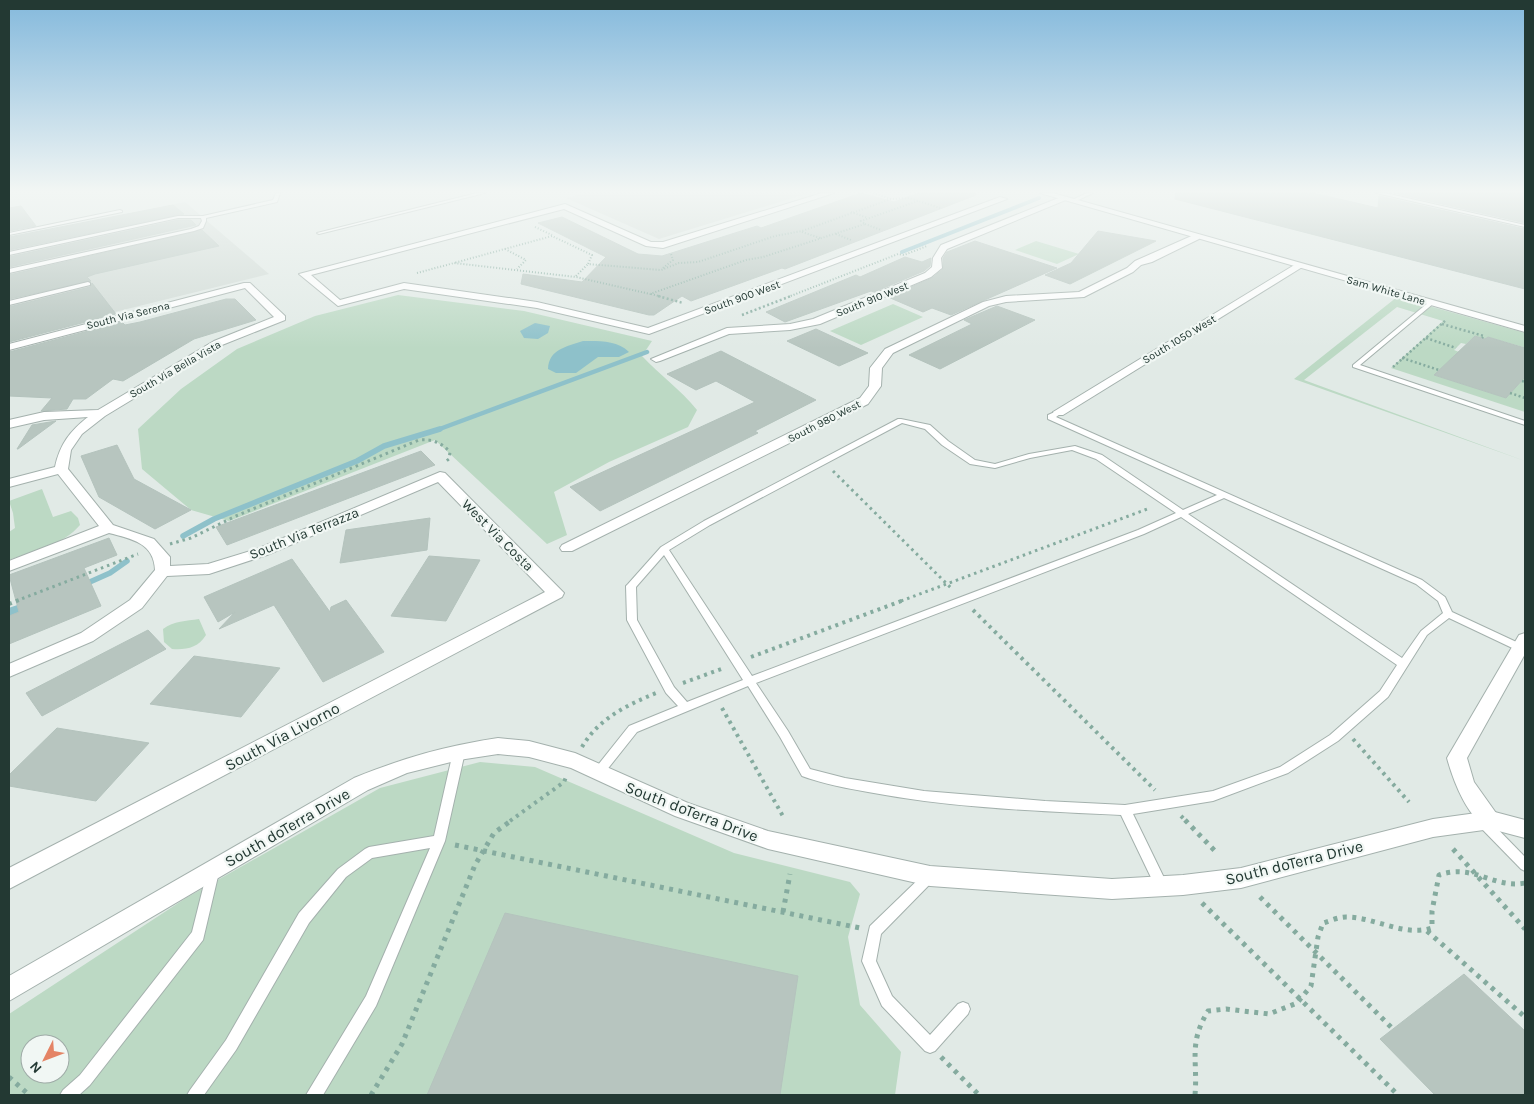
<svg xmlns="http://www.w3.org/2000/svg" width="1534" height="1104" font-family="Karla,sans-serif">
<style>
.built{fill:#d0dad5}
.green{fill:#bcd9c4;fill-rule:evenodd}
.water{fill:#8ec1ca}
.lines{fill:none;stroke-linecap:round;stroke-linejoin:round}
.stream-far3{stroke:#8ec1ca;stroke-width:4}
.stream-far2{stroke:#8ec1ca;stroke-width:4.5}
.stream-far1{stroke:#8ec1ca;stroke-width:5.5}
.stream{stroke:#8ec1ca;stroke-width:8}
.building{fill:#b7c5bf;stroke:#b4c3bd}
.service-casing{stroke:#a4b1ad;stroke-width:2}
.minor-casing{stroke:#a4b1ad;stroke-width:2}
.tertiary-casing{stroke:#a4b1ad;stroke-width:2}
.path-far4{stroke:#85ab9f;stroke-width:2;stroke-dasharray:1 2;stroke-linecap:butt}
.path-far3{stroke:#85ab9f;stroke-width:2.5;stroke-dasharray:2 2.5;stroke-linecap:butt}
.path-far2{stroke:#85ab9f;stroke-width:3;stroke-dasharray:2.5 4;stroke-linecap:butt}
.path-far1{stroke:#85ab9f;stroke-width:4;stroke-dasharray:3 4.5;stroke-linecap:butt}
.path{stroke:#85ab9f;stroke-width:5;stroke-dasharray:4 5.5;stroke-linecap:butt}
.service{fill:#fff;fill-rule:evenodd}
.minor{fill:#fff;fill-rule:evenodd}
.tertiary{fill:#fff;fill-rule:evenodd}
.labels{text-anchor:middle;stroke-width:4.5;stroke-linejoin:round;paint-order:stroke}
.far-street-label{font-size:11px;fill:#233933;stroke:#f1f7f4}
.street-label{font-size:14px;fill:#233933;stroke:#f1f7f4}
.near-street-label{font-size:16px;fill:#233933;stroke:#f1f7f4}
</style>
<rect width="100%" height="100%" fill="#e1eae6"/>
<g class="built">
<polygon points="585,193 809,193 659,239 566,198"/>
<polygon points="185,202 269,274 9,338 9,238"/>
</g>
<g class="green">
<polygon points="1036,241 1079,254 1057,264 1015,250"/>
<path d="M398,295l126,16 128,30 -10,15c18,19 39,34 55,54l-9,17 -79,35 -55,30 13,43 -20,9 -112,-104 -206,81 -38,-11 -49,-41 -4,-40 43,-40 56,-40 78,-33z"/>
<polygon points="1397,297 1525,333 1525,350 1522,349 1523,347 1488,337 1485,339 1475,336 1466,344 1461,343 1454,350 1459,352 1434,375 1506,398 1525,377 1525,412 1391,368 1443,321 1397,307 1304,380 1525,461 1294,379"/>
<polygon points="893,304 923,317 861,345 830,331"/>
<path d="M42,489l11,28 18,-6 7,7 2,7c-17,20 -47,26 -71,35v-28l6,-4 -2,-15 -4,-12z"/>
<path d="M199,619l7,16c-8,13 -20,15 -34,14l-8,-7 -1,-13c11,-8 23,-8 36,-10z"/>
<path d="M480,762l55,5 199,86 116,29 10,12 -12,43 12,68 41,47 -6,43h-886v-81l177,-116 194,-110zM30,1044h30v30h-30z"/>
</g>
<g class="water">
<polygon points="535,323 550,326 548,333 538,339 524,338 520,331"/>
<path d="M583,341c16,0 34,-1 46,11l-10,5h-21l-22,16h-20l-8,-4c1,-20 18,-22 35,-28z"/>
</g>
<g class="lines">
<polyline class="stream-far3" points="902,252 1039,198"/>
<polyline class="stream-far2" points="437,430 647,352"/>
<g class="stream-far1">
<polyline points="183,536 214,519 357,461 384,446 440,429"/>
<polyline points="83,585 110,573 127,561"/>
</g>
<polyline class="stream" points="9,612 24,607"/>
</g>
<g class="building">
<polygon points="861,193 894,202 919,193 975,193 976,195 785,269 782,268 691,301 682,296 654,315 649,315 521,284 523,274 582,282 606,257 538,223 562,217 638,254 662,256 757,226 761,228"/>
<polygon points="1176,193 1313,193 1378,208 1379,196 1525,229 1525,289 1175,199"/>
<polygon points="1394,193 1525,193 1525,223"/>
<polygon points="173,205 184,214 9,250 9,237"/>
<polygon points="21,206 36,226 9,231 9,208"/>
<polygon points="178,220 191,220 196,225 9,267 9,257"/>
<polygon points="202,230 219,246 95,274 87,277 91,281 9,299 9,275"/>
<polygon points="1098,231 1156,241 1070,284 1045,275 1071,263"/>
<polygon points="975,241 1057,268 951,315 932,308 923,312 888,297 932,278 943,269 943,258 947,252"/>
<polygon points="905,257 922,262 931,258 930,266 924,271 874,292 871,291 785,322 766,312 856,275 860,277"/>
<polygon points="92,283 116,314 9,342 9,307 90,287"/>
<polygon points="226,299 235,299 256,320 194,339 123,381 113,379 86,399 73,399 67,409 41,411 52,398 9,396 9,352 122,322 125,325 140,322"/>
<polygon points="997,306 1035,320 940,369 909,355 972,324 964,320"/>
<polygon points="816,329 868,353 839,366 787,341"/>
<polygon points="1475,336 1485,339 1488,337 1525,348 1525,377 1506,398 1434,375"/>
<polygon points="721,351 816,400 755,431 758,433 600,511 570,487 755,402 716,381 696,390 667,374"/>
<polygon points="56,421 18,449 17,449 32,425"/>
<polygon points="117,445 134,479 191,510 155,529 99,497 81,456"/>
<polygon points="421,451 435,465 227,545 216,527"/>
<polygon points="430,518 427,550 340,563 346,530"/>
<polygon points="109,538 117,555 84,568 101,606 9,644 9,616 19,612 9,575"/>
<polygon points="429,556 480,560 446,621 391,616"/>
<polygon points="292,559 330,612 331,607 346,600 384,652 323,682 274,605 219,629 235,612 218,622 204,597"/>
<polygon points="148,630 166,649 42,716 26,693"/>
<polygon points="194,656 280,668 241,717 150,704"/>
<polygon points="57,728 149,743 96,801 9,786 9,775"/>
<polygon points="505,913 798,976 780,1095 427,1095"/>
<polygon points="1464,974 1525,1031 1525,1095 1435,1095 1380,1039"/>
</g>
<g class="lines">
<defs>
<g id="service">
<polygon points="276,193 280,193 277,202 206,218 206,221 203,228 194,231 9,273 9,269 191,229 199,226 202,221 201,218 178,218 9,255 9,252 178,216 203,216 273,200"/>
<polygon points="477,193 485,193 319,234 317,233"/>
<polygon points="1087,193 1093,193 1074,202 1070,201"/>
<polygon points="1376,193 1385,193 1525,225 1525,227"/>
<polygon points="120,210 122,211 122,212 9,235 9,233"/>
<polygon points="88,282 90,283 90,285 9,305 9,301"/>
<polygon points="1429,302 1434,303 1360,365 1525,421 1525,425 1353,367 1353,365"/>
<path d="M1059,410l4,2 -7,5 366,163 23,17 7,15 73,34v8l-76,-36 -22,17 -39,62 -50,44 -50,32 -75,28 -80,13 35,72 -1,4 -5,2 -5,-2 -36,-75c-84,-4 -169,-7 -253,-23 -22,-4 -45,-8 -66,-16l-22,-39 -32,-51 -111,46 -35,44 -4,2 -4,-2 -2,-3 2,-3 35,-44 49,-20 -12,-13 -39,-73 -1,-34 2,-2 33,-37 43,-26 194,-102h3l29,6 18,16 27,19 20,4 34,-10 46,-8 27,9 81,55 34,-15 -169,-76v-4zM902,423l23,6 17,16 28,19 25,4 35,-10 42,-8 24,9 80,54 -38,17 -386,146 -83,-126 41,-25zM1224,498l192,86 22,17 5,12 -22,18 -19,27 -214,-144zM1181,517l216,148 -17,26 -50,44 -50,32 -67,24 -88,14 -80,-4 -121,-10 -79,-13 -35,-9 -22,-38 -32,-48 388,-149zM664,555l79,125 -56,22 -13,-15 -37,-67 -1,-33z"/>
<polygon points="459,747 463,749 465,752 445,841 376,1006 323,1095 306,1095 366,996 430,848 372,858 346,877 309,923 236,1050 204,1095 187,1095 190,1090 226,1040 299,913 338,869 365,849 369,847 434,836 453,752 455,749"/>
<polygon points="1483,817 1487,818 1525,857 1525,871 1521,869 1479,826 1477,822 1479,818"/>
<polygon points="213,866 217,868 219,872 203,940 90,1085 79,1095 60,1095 63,1090 80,1075 192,932 207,872 209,868"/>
<polygon points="930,870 934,872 936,876 934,880 881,934 876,961 892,996 930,1035 958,1004 963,1002 968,1004 970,1009 968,1014 935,1051 930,1053 925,1051 882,1006 862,961 870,926 926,872"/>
</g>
<g id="minor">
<polygon points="822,193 834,193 663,248 646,246 564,209 311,275 340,300 404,283 537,302 648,328 1000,197 1007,199 649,334 537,308 404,289 338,306 299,274 565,204 651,242 663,242"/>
<polygon points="1061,197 1068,199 947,249 941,258 942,268 931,277 820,324 790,330 729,334 660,361 656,362 651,359 727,328 790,324 813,319 925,273 932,267 933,258 941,245"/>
<polygon points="1196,234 1200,237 1199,239 1152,262 1141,265 1133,272 1084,297 1006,302 989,306 893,353 882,368 881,386 868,404 572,551 562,551 560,548 562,545 860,398 869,386 870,368 885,349 983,302 1006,296 1079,292 1127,268 1135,261"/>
<polygon points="1296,264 1304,266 1063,415 1055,415 1053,412"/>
<path d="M244,283h6l35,33v4l-63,25 -117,71 -23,18 -11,16 -3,19 45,56 41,14 16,18v9l38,-2 49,-15 183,-77 5,1 119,120 -2,4 -553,292v-21l536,-276 -107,-110 -171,73 -58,19 -42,2 -25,32 -49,33 -84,36v-13l72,-31 49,-33 25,-30c-1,-27 -23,-31 -46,-37l-100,38v-10l90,-35 -41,-52 -49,13v-8l46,-12c5,-23 15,-36 33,-50l-44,3 -35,8v-8l35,-8 54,-2 116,-69 60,-24 -29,-29 -236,62v-6z"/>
<path d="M1525,633v21l-58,104 7,24 27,38 -3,6 -7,3c-23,-8 -38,-49 -44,-71l72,-123z"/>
</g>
<g id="tertiary">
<polygon points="1040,193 1053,193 1525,326 1525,332"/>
<path d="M498,738l31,3 46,12 113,50 80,28 162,35 182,13 71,-4 58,-7 192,-49 58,-8 34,9v18l-34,-9 -58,8 -192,51 -58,7 -71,4 -182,-13 -162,-37 -93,-33 -104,-48 -42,-11 -31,-3 -39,6 -52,13 -39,17 -359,211v-25l345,-198c49,-20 91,-32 144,-40z"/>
</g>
</defs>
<use href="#service" class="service-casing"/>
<use href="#minor" class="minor-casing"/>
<use href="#tertiary" class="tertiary-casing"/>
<g class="path-far4">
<polyline points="873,193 891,199"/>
<polyline points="918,201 861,221 865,224 763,257 746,260 650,294 576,277 454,263 552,236 592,255 588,264 661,270 679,263 698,262 775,236 802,231 891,199 909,198 940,208"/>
<polyline points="851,212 868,218"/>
<polyline points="865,224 881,230"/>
<polyline points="535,227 552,235"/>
<polyline points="802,232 820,238"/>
<polyline points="836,234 851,240"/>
<polyline points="505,249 526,260 517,269"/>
<polyline points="663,268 673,260 671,254"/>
<polyline points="417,273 454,263"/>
<polyline points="576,276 588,264"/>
<polyline points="651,294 662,297"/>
<polyline points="788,297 898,254 904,255 927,246"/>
</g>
<g class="path-far3">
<polyline points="658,296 683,303"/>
<polyline points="742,315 791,296"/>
<polyline points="1442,324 1484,336 1482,338"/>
<polyline points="1426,338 1456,348"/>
<polyline points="1402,358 1439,370"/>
<polyline points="1393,367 1446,320"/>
<polyline points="1522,381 1525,382"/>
<polyline points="1510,393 1525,398"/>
</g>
<g class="path-far2">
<polyline points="833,471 953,590"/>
<path d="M170,544l21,-6 45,-22 183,-76c13,-1 22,2 31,12l-1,7 -4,3"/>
<polyline points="16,601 138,554"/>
<polyline points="901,601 1150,508"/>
</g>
<g class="path-far1">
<polyline points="9,604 19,600"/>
<polyline points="973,610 1155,790"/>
<polyline points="751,657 904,600"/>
<polyline points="683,683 724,668"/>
<polyline points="722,708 784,818"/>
<polyline points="1353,739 1409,802"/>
<path d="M582,747c16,-28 45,-42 74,-54"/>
<polyline points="1181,816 1186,821"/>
<polyline points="510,821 564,782 566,777"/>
</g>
<g class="path">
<polyline points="1185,820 1215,851"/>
<polyline points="455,845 860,928"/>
<polyline points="1453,849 1525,929"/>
<polyline points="1260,897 1393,1029"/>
<polyline points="1202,903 1398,1095"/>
<polyline points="783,912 790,874"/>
<polyline points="1427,931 1525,1017"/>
<polyline points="941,1057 979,1095"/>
<polyline points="9,1077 29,1095"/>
<polyline points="371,1095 402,1044 475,865 494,833 512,820"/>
<path d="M1195,1095c3,-35 -7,-51 13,-84l18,-2 43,5 28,-11 14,-17 7,-49 5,-14c7,-2 15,-6 23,-6 29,0 57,20 86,11v-17l7,-36c35,-12 54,14 86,8"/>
</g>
<use href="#service" class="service"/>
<use href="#minor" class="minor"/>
<use href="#tertiary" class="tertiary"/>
</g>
<linearGradient id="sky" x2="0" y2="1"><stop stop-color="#84b9dc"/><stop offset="0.55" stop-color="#f2f6f4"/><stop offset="1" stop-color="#f2f6f4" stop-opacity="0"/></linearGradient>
<rect width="1534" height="348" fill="url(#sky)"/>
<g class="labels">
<g class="far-street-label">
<text transform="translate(1386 290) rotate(16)" y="4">Sam White Lane</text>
<text transform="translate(742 297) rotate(-20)" y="4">South 900 West</text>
<text transform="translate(872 299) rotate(-22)" y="4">South 910 West</text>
<text transform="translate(128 315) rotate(-14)" y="4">South Via Serena</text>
<text transform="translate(1179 339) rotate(-31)" y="4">South 1050 West</text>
<text transform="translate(175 369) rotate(-30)" y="4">South Via Bella Vista</text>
<text transform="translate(824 421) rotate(-27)" y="4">South 980 West</text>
</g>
<g class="street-label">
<text transform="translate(304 533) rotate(-22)" y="5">South Via Terrazza</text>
<text transform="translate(498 535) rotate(45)" y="5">West Via Costa</text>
</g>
<g class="near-street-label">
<text transform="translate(282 736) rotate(-28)" y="6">South Via Livorno</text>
<text transform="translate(692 811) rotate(21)" y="6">South doTerra Drive</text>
<text transform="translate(287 827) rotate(-30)" y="6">South doTerra Drive</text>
<text transform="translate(1294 862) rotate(-14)" y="6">South doTerra Drive</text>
</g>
</g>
<rect width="1534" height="1104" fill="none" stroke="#233933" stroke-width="20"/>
<g transform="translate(45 1059) rotate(228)"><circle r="24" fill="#f1f7f4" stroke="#9faba7"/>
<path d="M0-4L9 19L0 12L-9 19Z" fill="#e48465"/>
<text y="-8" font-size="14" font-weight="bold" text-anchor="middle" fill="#233933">N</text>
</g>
</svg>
